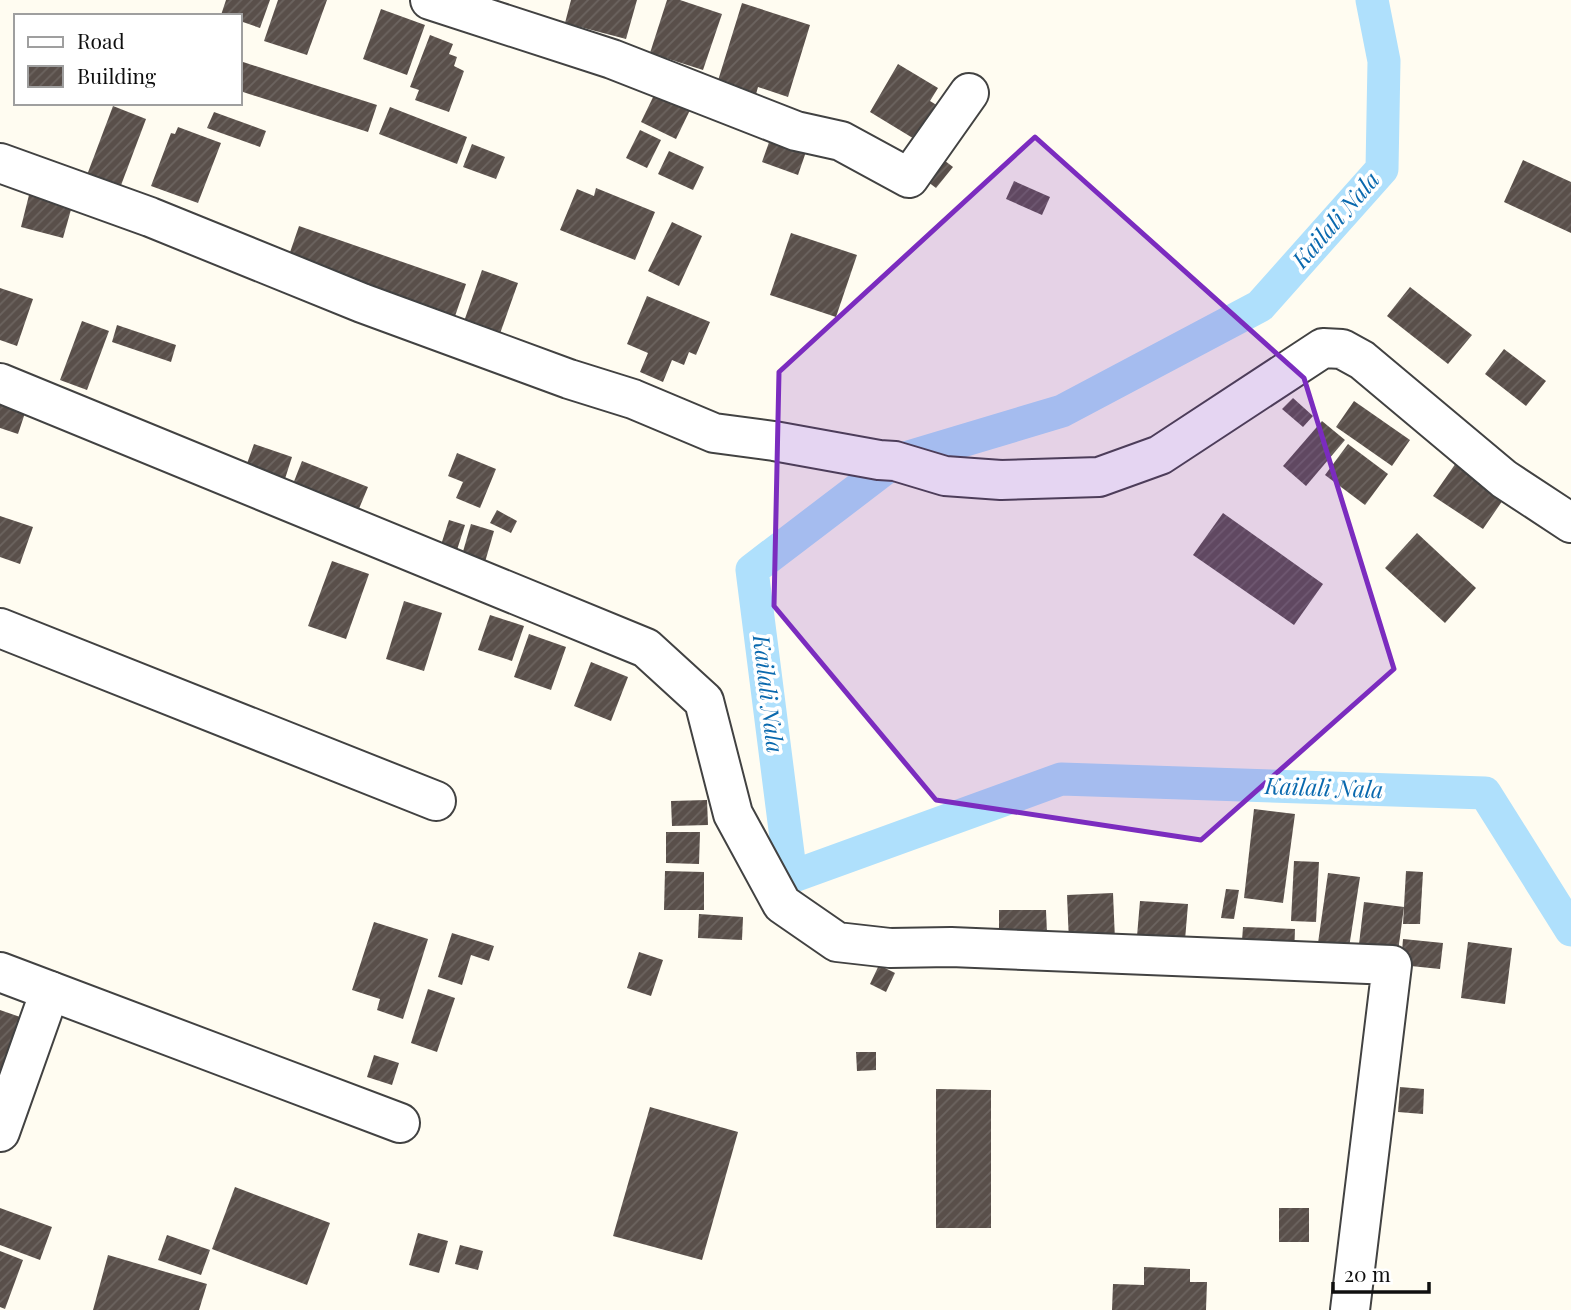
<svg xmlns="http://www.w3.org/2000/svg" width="1571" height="1310" font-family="'Playfair Display',serif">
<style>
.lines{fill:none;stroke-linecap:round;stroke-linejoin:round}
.canal{stroke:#afe0fc;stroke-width:33}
.building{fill:url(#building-hatch)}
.minor-casing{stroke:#424242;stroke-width:42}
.minor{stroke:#fff;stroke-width:38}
.marked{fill:#7b2cbf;fill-opacity:0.2;stroke:#7b2cbf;stroke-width:5;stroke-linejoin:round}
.labels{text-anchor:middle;stroke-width:7;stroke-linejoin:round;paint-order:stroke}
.water-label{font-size:23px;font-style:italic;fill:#0a69ae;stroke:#fff}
</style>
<defs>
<pattern id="building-hatch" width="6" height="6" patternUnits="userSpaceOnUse" patternTransform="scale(1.75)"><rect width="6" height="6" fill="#594f4a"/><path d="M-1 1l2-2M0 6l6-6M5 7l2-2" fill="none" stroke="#6c6460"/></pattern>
</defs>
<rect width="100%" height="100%" fill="#fffcf1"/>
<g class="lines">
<polyline class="canal" points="1372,0 1384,61 1382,169 1260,306 1062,411 895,461 752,570 791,877 1061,779 1485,793 1571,930"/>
</g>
<g class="building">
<polygon points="226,0 270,0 260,28 240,21 240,16 221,15"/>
<polygon points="278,0 327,0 307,55 264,41"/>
<polygon points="571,0 637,0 626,39 565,23"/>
<polygon points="667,0 680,0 722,14 703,70 650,53"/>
<polygon points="742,3 810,25 788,97 758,87 755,98 716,87"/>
<polygon points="381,9 425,25 407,75 363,59"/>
<polygon points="430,35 453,44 449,54 457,57 454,66 464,71 449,112 415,100 419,90 410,87"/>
<polygon points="240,61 377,105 368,132 240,91"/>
<polygon points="898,64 938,88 930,101 943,109 916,140 870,112"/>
<polygon points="656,91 691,108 676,139 641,122"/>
<polygon points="113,106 146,119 120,188 87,175"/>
<polygon points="390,107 467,137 457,164 379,134"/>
<polygon points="214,112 266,131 260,147 207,128"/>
<polygon points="178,127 221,143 198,203 151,186 171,133 175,134"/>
<polygon points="640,130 661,140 647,168 626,158"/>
<polygon points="773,131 809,143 798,175 762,162"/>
<polygon points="472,144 505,157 496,179 463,167"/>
<polygon points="669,151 704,167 693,190 658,174"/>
<polygon points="932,151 953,167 936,188 915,172"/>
<polygon points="1523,160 1571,182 1571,233 1504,202"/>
<polygon points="1014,181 1050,197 1042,215 1006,199"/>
<polygon points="596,188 655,212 635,260 560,230 577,189 594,196"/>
<polygon points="29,195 72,206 63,238 21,227"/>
<polygon points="672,222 702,236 679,286 648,271"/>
<polygon points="299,226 466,284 452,325 285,267"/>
<polygon points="791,233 857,255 836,317 770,295"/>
<polygon points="482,270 518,283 497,342 461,330"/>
<polygon points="1410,287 1472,335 1448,364 1387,316"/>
<polygon points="0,288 33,299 17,346 0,340"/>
<polygon points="647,296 710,322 696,355 689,352 684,365 672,360 663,382 640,372 648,353 627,344"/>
<polygon points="82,321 109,331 87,390 60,380"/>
<polygon points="117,325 176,345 171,362 112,342"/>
<polygon points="1504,349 1546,381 1526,406 1485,374"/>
<polygon points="1293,398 1313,416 1303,427 1282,409"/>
<polygon points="1354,401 1410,440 1392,466 1336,427"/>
<polygon points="0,405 25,413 18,434 0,428"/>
<polygon points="1322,421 1345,440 1306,486 1283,466"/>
<polygon points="254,444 292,457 283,485 244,472"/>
<polygon points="1348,444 1388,474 1365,505 1325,475"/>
<polygon points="457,453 496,469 480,508 456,498 463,482 448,476"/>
<polygon points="302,461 368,487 358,511 293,484"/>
<polygon points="1456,463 1505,497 1483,529 1433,496"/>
<polygon points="497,510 517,521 511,533 490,523"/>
<polygon points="1223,513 1323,584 1294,625 1193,555"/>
<polygon points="0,516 33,527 20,564 0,557"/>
<polygon points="449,520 465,525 456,553 440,548"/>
<polygon points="471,524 494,531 485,562 462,555"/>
<polygon points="1417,533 1476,588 1445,623 1385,568"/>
<polygon points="332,561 369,574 346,639 308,626"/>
<polygon points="404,601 442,613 424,671 386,659"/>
<polygon points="490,615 524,626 512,661 478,650"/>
<polygon points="529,634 566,647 551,690 514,677"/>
<polygon points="591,662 628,677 611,721 574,706"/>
<polygon points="707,800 708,825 672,826 671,801"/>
<polygon points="1254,809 1295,814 1283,903 1244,898"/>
<polygon points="666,832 700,832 699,864 666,863"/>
<polygon points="1294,861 1319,862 1316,922 1291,921"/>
<polygon points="665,871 704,872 704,910 664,910"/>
<polygon points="1406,871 1423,872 1420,924 1403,924"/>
<polygon points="1328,873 1360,877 1348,954 1317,950"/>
<polygon points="1226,889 1239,890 1234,919 1221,918"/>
<polygon points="1113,893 1115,940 1069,942 1067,895"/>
<polygon points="1140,901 1188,904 1184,952 1136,948"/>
<polygon points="1364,902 1404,907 1396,966 1357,961"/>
<polygon points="999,910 1046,910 1047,933 999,933"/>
<polygon points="699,914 743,917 742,940 698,938"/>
<polygon points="374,922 428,939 403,1019 377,1010 380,999 352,990"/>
<polygon points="1243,927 1295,929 1294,956 1241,954"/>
<polygon points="452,933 494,946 489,961 471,955 462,985 438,977"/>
<polygon points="1403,939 1443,943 1440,969 1401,965"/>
<polygon points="1468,942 1512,948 1505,1004 1461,998"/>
<polygon points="639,952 663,960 651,996 627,988"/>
<polygon points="879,965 895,973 886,992 870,984"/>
<polygon points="428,989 455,998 437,1052 411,1043"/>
<polygon points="0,1010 23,1018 0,1080"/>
<polygon points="856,1052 876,1052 876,1070 857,1071"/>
<polygon points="374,1055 399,1063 392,1085 367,1077"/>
<polygon points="1400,1087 1424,1089 1423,1114 1398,1112"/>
<polygon points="936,1089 991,1090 991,1228 936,1228"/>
<polygon points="650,1107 738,1132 702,1260 613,1236"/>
<polygon points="235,1187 330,1223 307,1285 212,1249"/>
<polygon points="0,1208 52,1227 40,1260 0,1245"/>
<rect x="1279" y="1208" width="30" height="34"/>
<polygon points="418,1233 448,1241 439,1273 409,1265"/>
<polygon points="167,1235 210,1250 201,1275 158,1260"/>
<polygon points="460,1245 483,1251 478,1270 455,1264"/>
<polygon points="0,1251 23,1260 5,1309 0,1307"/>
<polygon points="108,1255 207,1284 199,1310 93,1310"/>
<polygon points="1144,1267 1190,1269 1190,1282 1207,1282 1206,1310 1112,1310 1113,1284 1144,1285"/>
</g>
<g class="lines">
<defs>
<g id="minor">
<polyline points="430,0 612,59 796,131 841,141 909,178 969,93"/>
<polyline points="0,163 150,217 362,303 569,379 633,399 714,433 774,441 879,460 895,461 945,476 1001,480 1099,477 1160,455 1323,348 1342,349 1362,360 1504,479 1571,523"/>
<polyline points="0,383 646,648 704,701 733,814 782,904 837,942 890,948 951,947 1392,965 1350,1310"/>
<polyline points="0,628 436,801"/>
<polyline points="0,972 400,1123"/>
<polyline points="0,1132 50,991"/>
</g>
</defs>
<use href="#minor" class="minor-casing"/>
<use href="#minor" class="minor"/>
</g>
<path class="marked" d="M1035,137l269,241 90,291 -193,171 -265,-40 -162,-194 5,-234z"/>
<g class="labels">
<g class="water-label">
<text transform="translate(1336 220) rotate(-49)" y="8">Kailali Nala</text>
<text transform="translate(768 694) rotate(83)" y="8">Kailali Nala</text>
<text transform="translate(1324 788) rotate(2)" y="8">Kailali Nala</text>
</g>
</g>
<rect x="14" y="14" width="228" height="91" fill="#ffffff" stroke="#9f9f9f" stroke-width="2"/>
<rect x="28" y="37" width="35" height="10" fill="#ffffff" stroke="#9f9f9f" stroke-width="2"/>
<text x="77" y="49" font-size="21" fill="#0f0f0f">Road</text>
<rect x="28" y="66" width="35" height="21" fill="url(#building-hatch)" stroke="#9f9f9f" stroke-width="2"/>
<text x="77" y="84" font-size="21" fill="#0f0f0f">Building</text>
<path d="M1333 1282v10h96v-10" fill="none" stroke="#0f0f0f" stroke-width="3.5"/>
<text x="1344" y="1282" font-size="21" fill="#0f0f0f" stroke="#ffffff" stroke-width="5" paint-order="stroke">20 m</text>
</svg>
